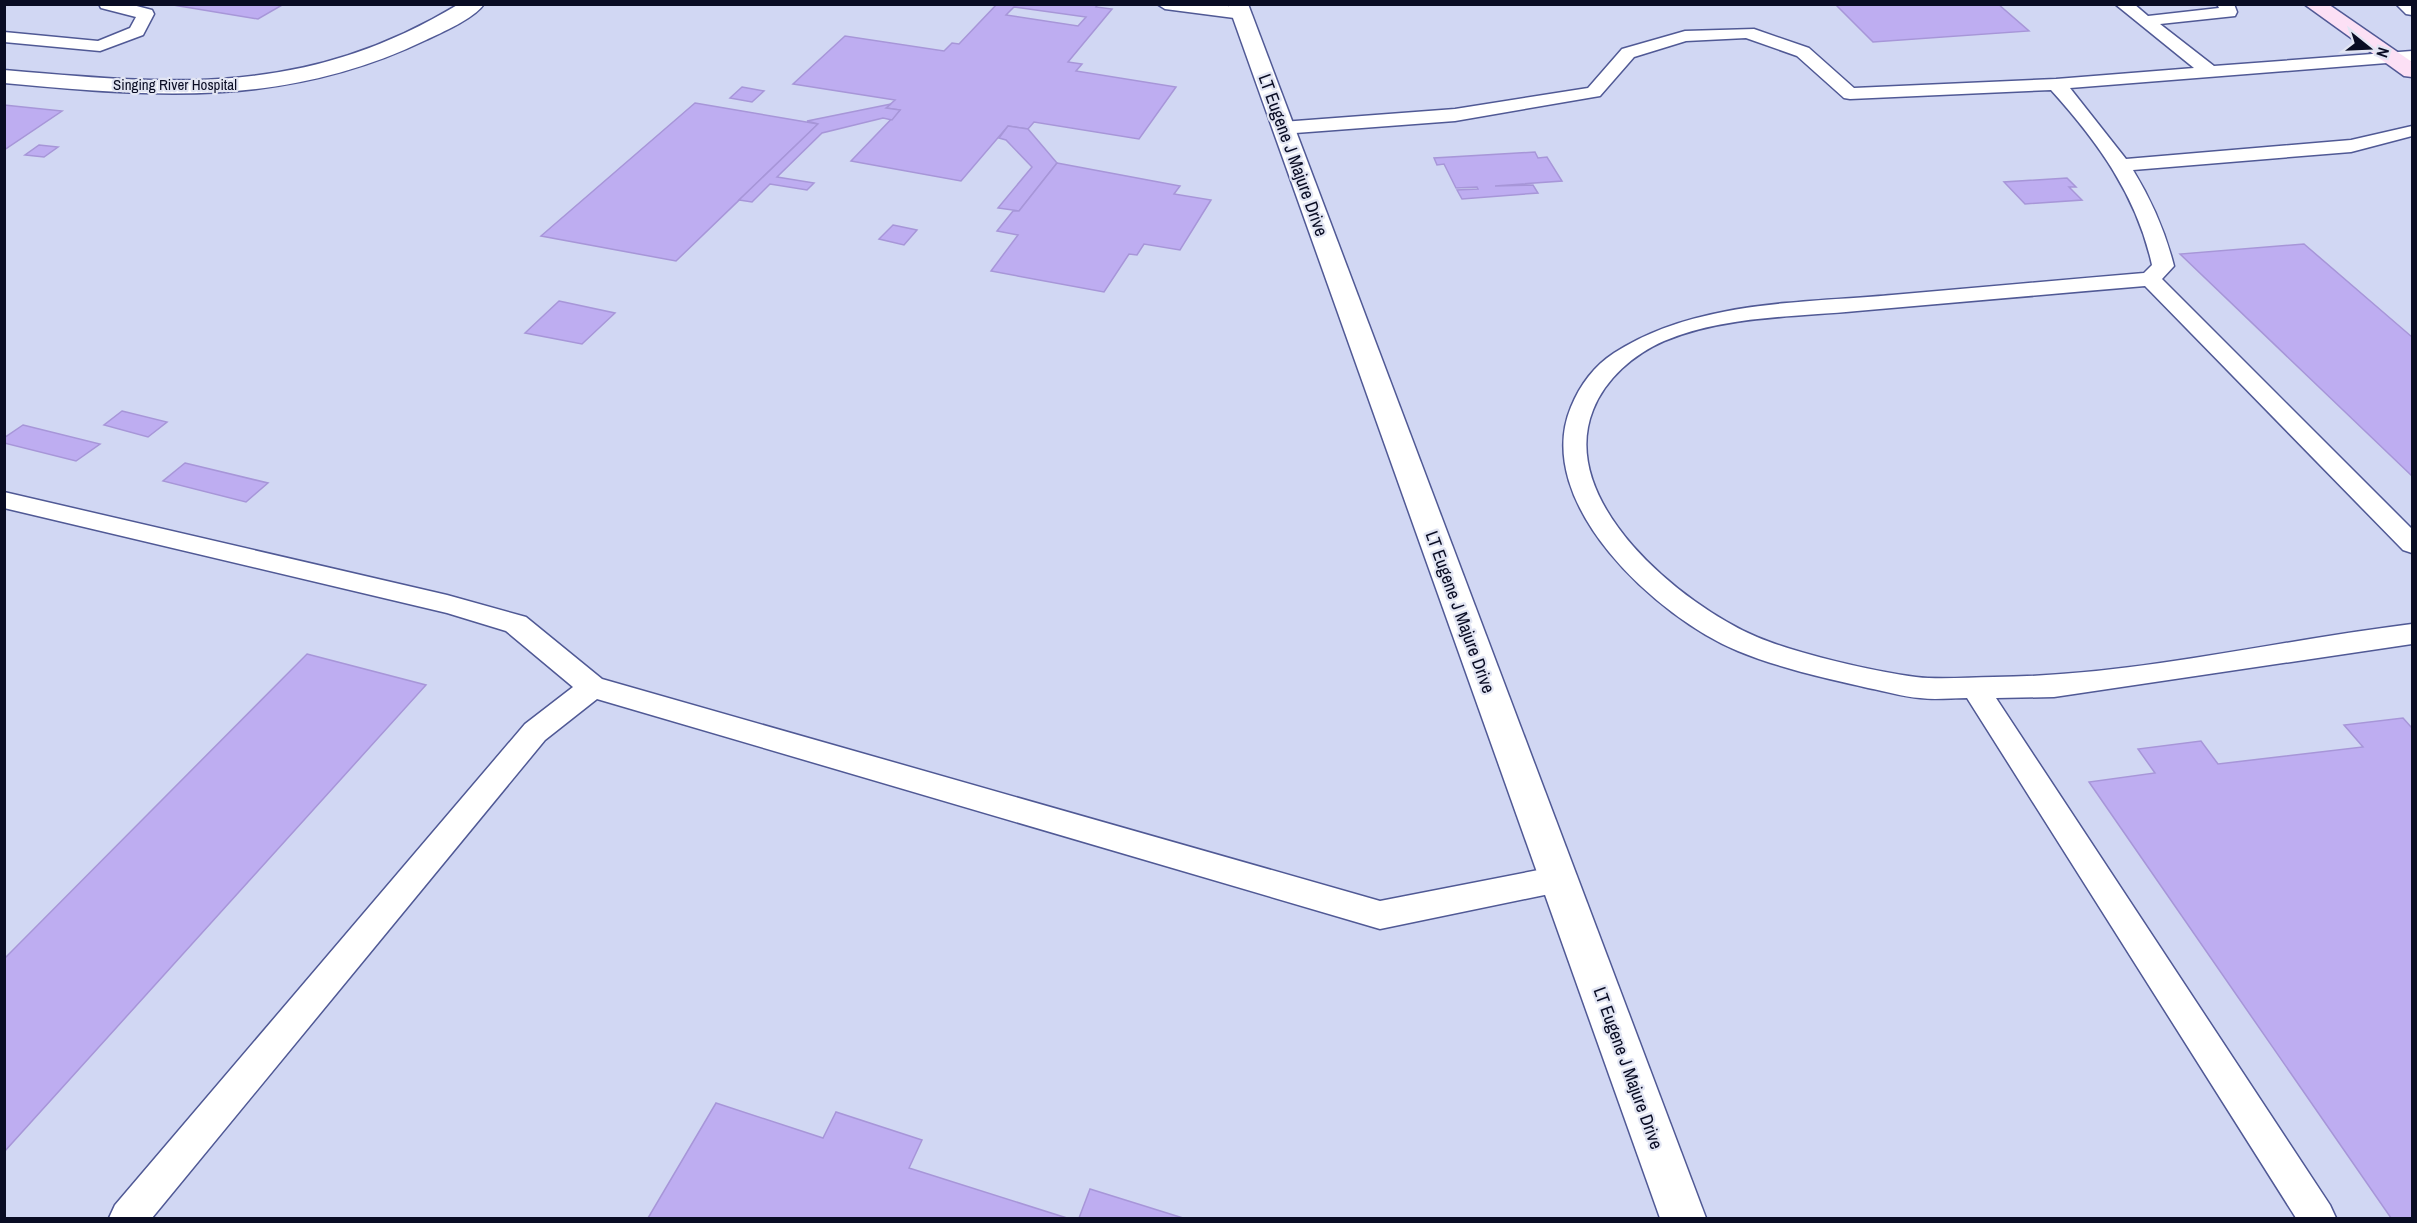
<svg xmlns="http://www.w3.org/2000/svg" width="2417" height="1223" font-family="'Archivo Narrow',sans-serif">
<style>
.building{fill:#beadf1;stroke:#a796d8;stroke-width:1.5;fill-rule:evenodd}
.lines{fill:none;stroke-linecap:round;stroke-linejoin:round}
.lane-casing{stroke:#505995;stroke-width:3}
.street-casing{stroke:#505995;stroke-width:3}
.secondary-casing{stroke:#505995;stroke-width:3}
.lane{fill:#fff;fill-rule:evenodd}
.street{fill:#fff;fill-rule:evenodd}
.secondary{fill:#fce0f5;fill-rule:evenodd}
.labels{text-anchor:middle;stroke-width:4.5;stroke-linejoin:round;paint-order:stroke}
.far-street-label{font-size:15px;fill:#090c23;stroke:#e2e5f3}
.street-label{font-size:18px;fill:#090c23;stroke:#e2e5f3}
</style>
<rect width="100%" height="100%" fill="#d1d7f3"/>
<g class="building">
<polygon points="167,4 284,4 258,19"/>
<path d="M997,4h101l-2,3 16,2 -44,53 14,2 -6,7 100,16 -37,52 -105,-17 -6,7 -20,-3 -47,55 -110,-20 49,-51 -14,-2 9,-8 -102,-16 52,-48 99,15 8,-8 7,1zM1014,7l72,10 -8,9 -72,-11z"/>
<polygon points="1835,4 1998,4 2029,31 1873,42"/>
<polygon points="742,87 764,91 752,102 730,98"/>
<polygon points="695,103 818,124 676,261 541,236"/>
<polygon points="891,104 886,108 900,110 892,120 883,118 822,133 777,177 814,183 807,190 770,184 752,202 739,200 818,124 807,121"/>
<polygon points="4,105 62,111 4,150"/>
<polygon points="1008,126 1028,129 1057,163 1019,211 998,208 1032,167 1006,140 999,138"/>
<polygon points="39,145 58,147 44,157 25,155"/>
<polygon points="1535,152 1538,158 1547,157 1562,181 1495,186 1533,185 1538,193 1462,199 1457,190 1478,189 1477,187 1456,188 1444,164 1437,165 1434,158"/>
<polygon points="1057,163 1180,186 1174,194 1211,200 1180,250 1144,244 1137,255 1129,254 1104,292 991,271 1018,235 997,231 1013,211 1019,211"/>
<polygon points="2067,178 2076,187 2069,187 2082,200 2025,204 2004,182"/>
<polygon points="893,225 917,230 904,245 879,239"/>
<polygon points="2304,244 2412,337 2412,476 2180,254"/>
<polygon points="559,301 615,313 582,344 525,333"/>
<polygon points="122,411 167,422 148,437 104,425"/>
<polygon points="23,425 100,444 76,461 4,443 4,438"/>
<polygon points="185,463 268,483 246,502 163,481"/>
<polygon points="307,654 426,685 4,1152 4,959"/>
<polygon points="2403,718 2412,728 2412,1218 2391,1218 2089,782 2155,773 2138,749 2201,741 2218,764 2363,747 2344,725"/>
<polygon points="716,1103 823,1138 836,1112 922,1140 909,1168 1067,1218 648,1218"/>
<polygon points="1090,1189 1183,1218 1079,1218"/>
</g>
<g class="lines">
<defs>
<g id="lane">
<polygon points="99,4 129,4 152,10 154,14 143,35 100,51 4,42 4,32 98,41 130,28 136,17 101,8"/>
<path d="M1157,4c18,0 83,-3 93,10l-8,5 -77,-10z"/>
<path d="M2115,4h19l14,12 71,-8 -2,-4h17l3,8 -2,4 -75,8 54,42 198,-15v10l-342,27 56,71 225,-19 61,-14v10l-61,16 -218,18c19,31 32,61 41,96l-12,13 250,250v24l-9,-3 -258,-264c-96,8 -192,17 -288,25 -63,6 -134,5 -193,30 -30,13 -59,38 -71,69 -37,92 89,195 164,227 41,17 114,34 159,40 25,3 53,0 78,0 140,-1 279,-36 418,-53v20l-358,53 -58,1 334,507 6,13h-40l-329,-520c-16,0 -32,2 -47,0 -17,-1 -35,-7 -52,-10 -43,-10 -89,-20 -130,-37 -80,-33 -207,-148 -167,-244 9,-22 23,-41 43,-54 80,-52 186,-50 278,-58 84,-7 168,-15 252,-22l8,-8c-15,-69 -54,-123 -101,-175l-201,9 -6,-1 -47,-42 -51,-18 -60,3 -52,16 -34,39 -6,1 -139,24 -173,13 -9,-6 9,-6 173,-13 133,-21 34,-39 63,-18 69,-2 55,19 45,40 202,-9 138,-11z"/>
<polygon points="2396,4 2412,4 2412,15 2406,14"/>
<polygon points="4,492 447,595 526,617 602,679 1380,901 1559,866 1570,870 1575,879 1570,888 1559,892 1380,929 597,699 545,740 152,1218 109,1218 115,1205 525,724 573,687 506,631 447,613 4,508"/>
</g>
<g id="street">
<path d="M459,4h25c-9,14 -43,29 -58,36 -141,68 -272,57 -422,43v-13c171,15 301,27 455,-66z"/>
<polygon points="1228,4 1248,4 1706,1218 1660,1218"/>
</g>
<polygon id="secondary" points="2304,4 2328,4 2412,62 2412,77 2404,76"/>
</defs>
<use href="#lane" class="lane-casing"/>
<use href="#street" class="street-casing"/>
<use href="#secondary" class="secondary-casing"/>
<use href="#lane" class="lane"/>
<use href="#street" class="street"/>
<use href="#secondary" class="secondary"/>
</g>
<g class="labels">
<g class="far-street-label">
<text x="175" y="90">Singing River Hospital</text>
</g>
<g class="street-label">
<text transform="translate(1293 155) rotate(70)" y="6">LT Eugene J Majure Drive</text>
<text transform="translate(1460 612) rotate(70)" y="6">LT Eugene J Majure Drive</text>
<text transform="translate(1628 1068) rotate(70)" y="6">LT Eugene J Majure Drive</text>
</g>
</g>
<rect width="2417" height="1223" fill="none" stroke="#090c23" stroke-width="12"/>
<g transform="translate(2369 48) rotate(108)" stroke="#e2e5f3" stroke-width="4.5" paint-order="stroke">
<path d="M0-4.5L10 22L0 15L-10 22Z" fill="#090c23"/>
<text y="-9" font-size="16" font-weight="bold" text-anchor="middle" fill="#090c23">N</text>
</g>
</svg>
